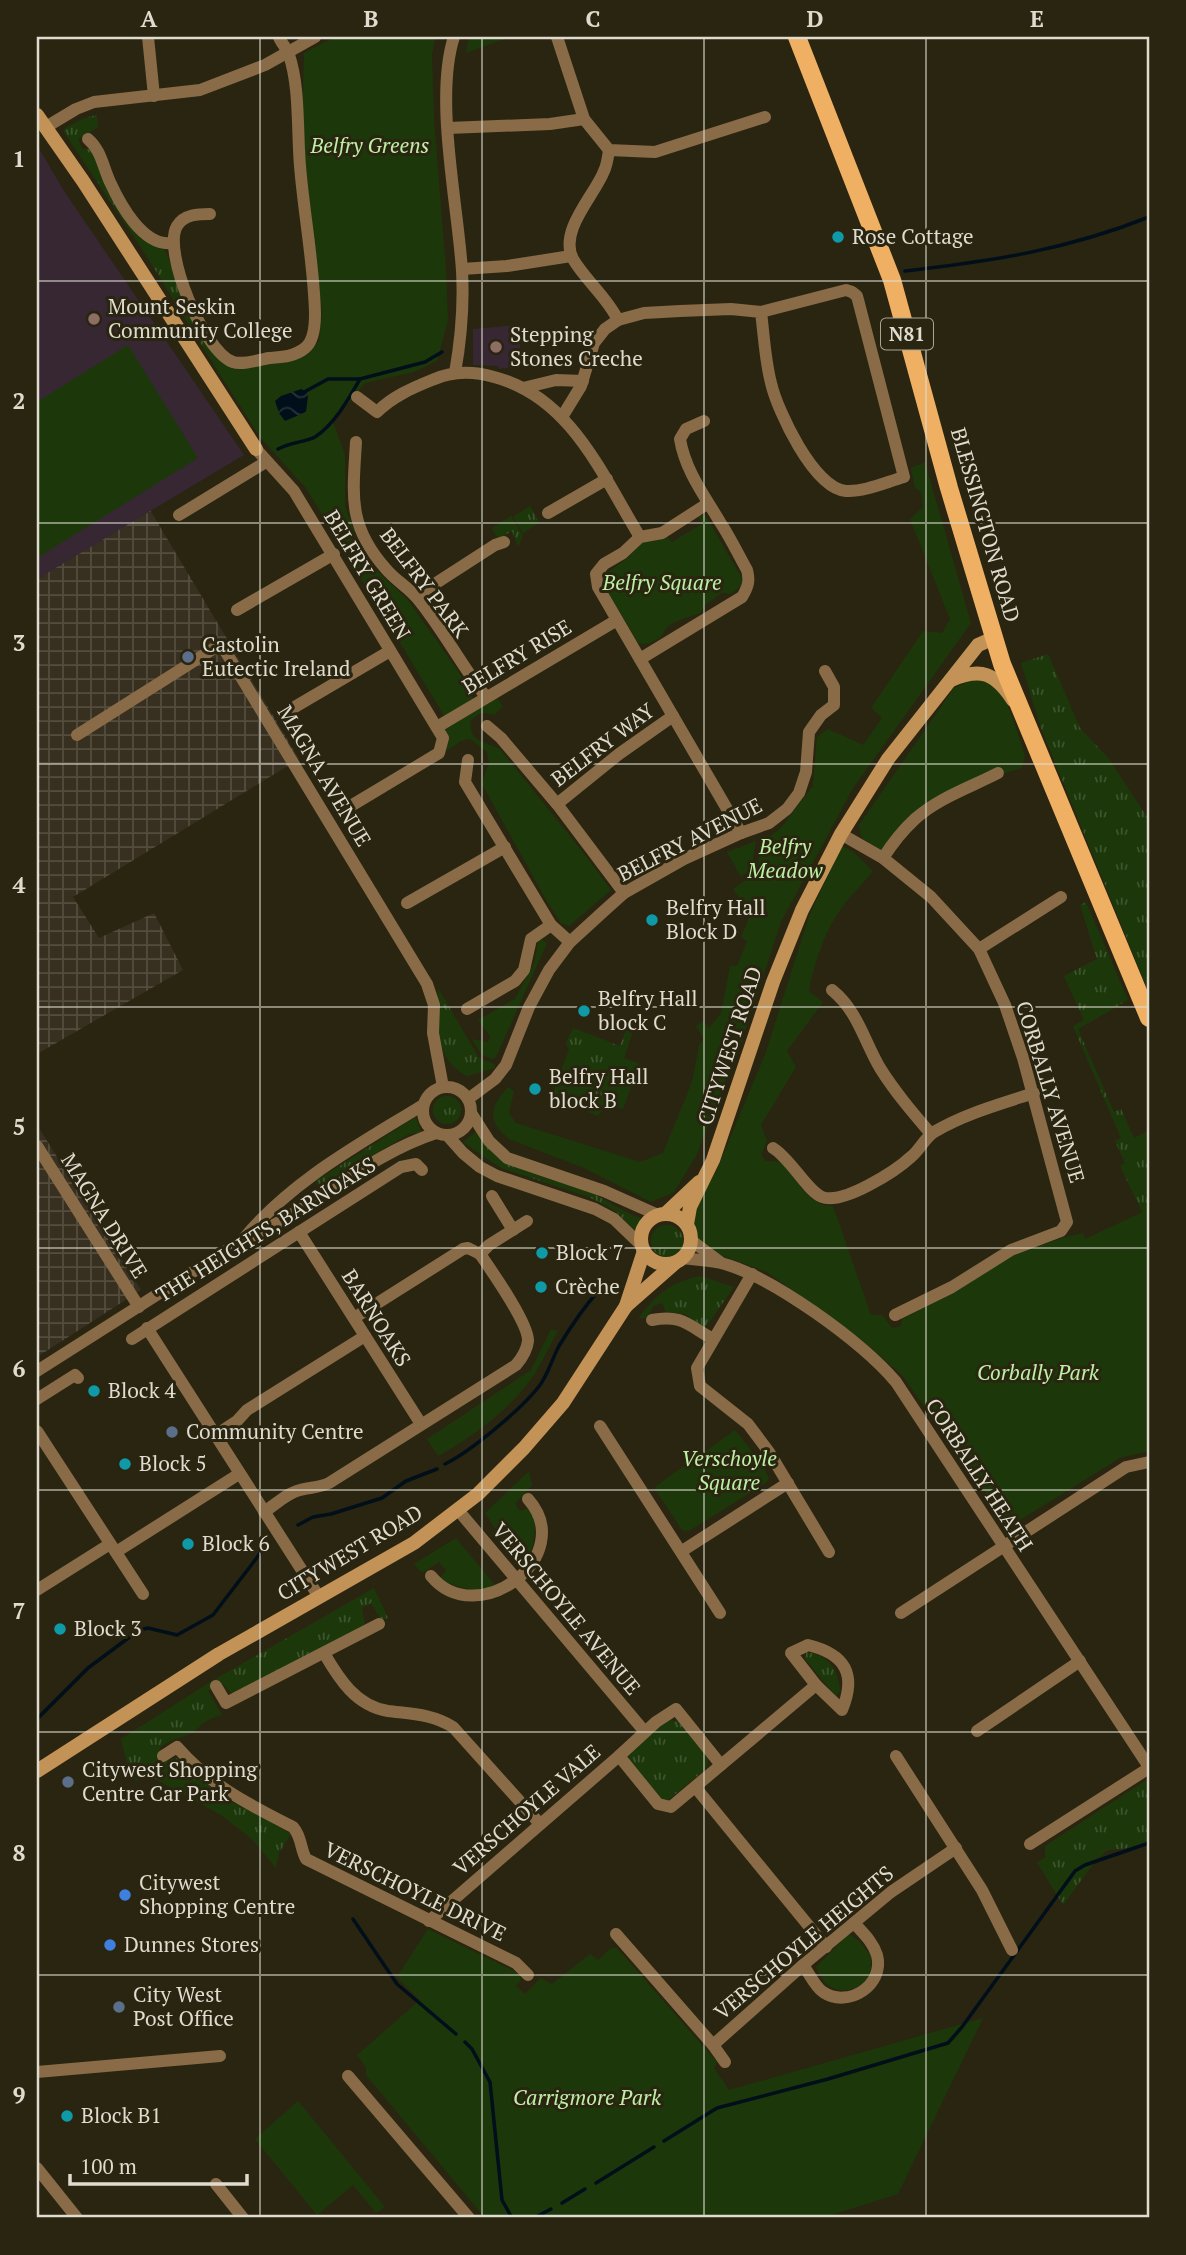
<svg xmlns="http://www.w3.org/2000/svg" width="1186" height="2255" font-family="'PT Serif',serif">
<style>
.industrial{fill:url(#industrial-grid)}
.education{fill:#362732}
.grass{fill:url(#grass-tufts)}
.green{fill:#1c380b}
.water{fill:url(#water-waves)}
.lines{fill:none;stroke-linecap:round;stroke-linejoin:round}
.stream{stroke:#010f1a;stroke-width:3.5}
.street{stroke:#896b47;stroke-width:12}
.secondary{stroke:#c39257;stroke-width:14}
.primary{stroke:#efb063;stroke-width:18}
.grid{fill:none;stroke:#dfdccf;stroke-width:2;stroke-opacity:0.55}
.culture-dot{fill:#0f9aa8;stroke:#2a2510;stroke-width:2.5}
.education-dot{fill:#8d6e63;stroke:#2a2510;stroke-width:2.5}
.service-dot{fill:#5c6f8a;stroke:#2a2510;stroke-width:2.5}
.shop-dot{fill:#3f7fe0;stroke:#2a2510;stroke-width:2.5}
.labels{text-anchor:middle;stroke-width:6;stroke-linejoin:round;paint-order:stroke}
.shield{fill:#2a2510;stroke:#a9a596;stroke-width:2}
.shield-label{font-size:19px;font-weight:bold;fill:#dfdccf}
.park-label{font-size:21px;font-style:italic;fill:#bdf0a6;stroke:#2a2510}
.poi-label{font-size:21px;fill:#dfdccf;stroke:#2a2510;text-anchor:start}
.street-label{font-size:21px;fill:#dfdccf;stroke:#2a2510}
.neatline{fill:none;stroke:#dfdccf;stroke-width:2.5}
.grid-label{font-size:23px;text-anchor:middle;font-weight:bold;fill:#dfdccf}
</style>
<defs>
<pattern id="industrial-grid" width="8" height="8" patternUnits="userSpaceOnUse" patternTransform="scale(1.75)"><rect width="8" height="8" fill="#372f1f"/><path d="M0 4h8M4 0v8" fill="none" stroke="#544d3e"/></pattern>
<pattern id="grass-tufts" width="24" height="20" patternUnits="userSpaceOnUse" patternTransform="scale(1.75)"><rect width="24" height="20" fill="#1c380b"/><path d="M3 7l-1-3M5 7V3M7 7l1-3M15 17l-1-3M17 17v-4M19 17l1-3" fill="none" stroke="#3d542e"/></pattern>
<pattern id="water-waves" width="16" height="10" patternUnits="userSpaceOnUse" patternTransform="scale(1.75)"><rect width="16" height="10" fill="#010f1a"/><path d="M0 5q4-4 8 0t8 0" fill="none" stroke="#26313a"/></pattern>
</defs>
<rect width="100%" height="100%" fill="#2a2510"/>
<g class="industrial">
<polygon points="150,510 299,759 73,897 99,938 154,913 183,970 37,1054 37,579"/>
<polygon points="37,1125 141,1290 37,1357"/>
</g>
<g class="education">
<polygon points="37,145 64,191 244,455 37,579"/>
<polygon points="517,325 523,365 499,369 498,366 473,365 473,329"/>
</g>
<g class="grass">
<polygon points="96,115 98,127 78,139 82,149 91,149 139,234 165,250 199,332 213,354 209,357 146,255 64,132 65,128 85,118"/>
<polygon points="530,506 539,523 523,533 513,517"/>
<polygon points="511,516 523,536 518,547 512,531 498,539 492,528"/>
<polygon points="1048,654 1080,728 1109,759 1149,820 1149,993 1041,728 1021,663"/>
<polygon points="1086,902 1128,1000 1078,1029 1114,1112 1121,1109 1134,1138 1149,1131 1149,1209 1142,1212 1120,1166 1125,1163 1115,1141 1121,1138 1073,1026 1084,1020 1064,976 1097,959 1080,905"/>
<path d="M438,988l41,70 15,6 1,4 -28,8c-35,-19 -29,-53 -29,-88z"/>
<polygon points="628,1024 634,1028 624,1058 639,1064 623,1109 606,1104 598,1116 588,1112 589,1108 574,1103 572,1105 552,1094 569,1050 566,1043 573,1028 620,1046"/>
<circle cx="447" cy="1110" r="14"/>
<polygon points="416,1117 421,1132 409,1134 318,1187 316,1181"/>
<path d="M476,1132c22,40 73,43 112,59 19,8 34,22 53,27l-6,13 -21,-21 -25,-13 -88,-29 -38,-26z"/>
<circle cx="667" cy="1241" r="16"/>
<path d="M700,1276l34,11 -29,41 -20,-14 -19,-2 -4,-9 -9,3 -5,11 -10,2c19,-25 31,-36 62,-43z"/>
<path d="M374,1588l14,30 -7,2 -10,-17 -9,5 3,17 -126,67 -8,1 -10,-11 -13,9 14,24c-22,5 -19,13 -35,20 -10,4 -19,5 -27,13l5,14 11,-4 7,3 2,4 40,34 41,20 25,15 -12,19 -3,15 -23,-28 -32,-25 -78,-43 -6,9 -7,-6 -9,-36 91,-58z"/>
<path d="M806,1652c22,3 32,17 34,39l-4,5 -31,-37z"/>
<polygon points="666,1720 678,1721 703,1750 708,1761 706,1769 668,1800 660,1799 628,1761 630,1752"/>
<polygon points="1145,1781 1149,1783 1149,1846 1108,1850 1096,1860 1063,1905 1037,1862 1045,1858 1045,1846"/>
</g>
<g class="green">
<path d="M335,37h100l-3,18 2,64 12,150 2,52 -11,40 -23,11 -49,11 -32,39 12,33v51l13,36 17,27 33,31 61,87 5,14 22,-4 7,9 -9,9c-11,-4 -17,-2 -24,7l2,12 6,6 22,9 82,102 29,39 -42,36 -8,-3 -16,-25 -63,-114 7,-22 -2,-10 -17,-13 -9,2 -14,10 -2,-6v-28l-46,-76 -93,-153 -46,-51 -51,-80 4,-3 9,9 11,5 67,-9 19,-17 3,-29 -20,-179 2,-81z"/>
<polygon points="469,37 510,37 466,53"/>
<polygon points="128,345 198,458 37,558 37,402"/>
<path d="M925,462l46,161 -118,165 -72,134 -39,119 -46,115 -22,36 -23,10 -67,-34 -75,-29c-23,-19 -19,-31 -1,-52l6,4 -5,22 7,10 124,39 23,-9 29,-71 7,-37 5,-6 -8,-13 7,-5 6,7 12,-15 9,-47h7l10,-25 -6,-4 9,-22 -17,-26 23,-16 6,-31 18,-13 33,-43 4,-49 11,-8 35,16 19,-27 -11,-10 52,-77 19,2 8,-14 -40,-100 13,-12 -2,-15 -6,-4 -4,-20z"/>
<path d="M705,515l37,63 -1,8 -10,8 -10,-1 -18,14 -1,5c-13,7 -34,7 -40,24 -8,5 -14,10 -24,7l-36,-61 1,-6 26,-19 12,-14 25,-7 6,6 30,-18 -4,-8z"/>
<polygon points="974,679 997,685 1011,713 1025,756 1022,768 1002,774 918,819 887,855 861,837 859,825 954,688"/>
<polygon points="756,841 751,870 741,877 727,852"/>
<path d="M842,846l10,5 21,20c-11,14 -25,27 -35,42 -14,21 -25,54 -29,78l14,11 -36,49 9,16 -35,58 6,16 -6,14 5,6 17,1c13,18 25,44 50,44l38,109h11l10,13 9,-2 1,-7 62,-33 48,-30 50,-18 21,-5 2,6 64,-30v242l-29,7 -100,62 -14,1 -104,-146 -39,-34 -96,-69 -58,-21 -13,-10 -6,-21 5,-18 21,-30 50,-120 43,-136z"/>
<polygon points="539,938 547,943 496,1057 493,1059 482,1055 472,1039 488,1042 490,1036 478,1020 515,999 534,963"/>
<path d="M551,1329l7,2c-9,15 -16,33 -27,48 -23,32 -59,58 -93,77l-11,-17 104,-69z"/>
<polygon points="735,1430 760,1461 769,1478 767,1482 689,1531 682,1530 655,1489 656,1486"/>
<path d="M529,1471l3,14 -17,19 5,7 8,-3c12,13 6,40 -2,55l-31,-35 -10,-15z"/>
<path d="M456,1538l41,50c-22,3 -37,1 -57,-9l6,-9 -7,-8 -17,11 -8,-9z"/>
<polygon points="428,1929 512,1970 520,1975 520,1981 516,1986 525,1994 541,1978 552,1984 590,1954 598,1960 611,1948 617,1948 717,2062 714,2068 729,2090 983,2018 898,2194 822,2218 485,2218 366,2075 366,2067 357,2055 420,2000 397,1977"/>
<path d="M849,1934l10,7 12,15c0,5 0,12 -1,17 -7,18 -33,24 -46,8 -3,-4 -5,-10 -8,-14z"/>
<polygon points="298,2101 385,2207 376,2213 353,2185 317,2215 312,2209 255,2139"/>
</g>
<polygon class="water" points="301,389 306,391 308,396 306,412 285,421 279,413 275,401 281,396"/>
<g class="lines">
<g class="stream">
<path d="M905,271c88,-10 161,-21 244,-54"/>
<polyline points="306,391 328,379 360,379"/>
<path d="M278,449c12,-7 28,-7 37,-12 20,-13 34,-39 45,-58l65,-17 17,-10"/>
<path d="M445,1464c25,-12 78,-56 95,-79 8,-11 12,-26 19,-39 12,-20 25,-39 41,-57"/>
<polyline points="298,1525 313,1517 331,1514 382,1498 406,1481 437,1469"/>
<polyline points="37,1719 88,1668 139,1630 148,1628 177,1635 213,1615 265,1547"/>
<polyline points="353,1919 397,1984 456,2034"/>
<polyline points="465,2042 472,2049 490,2082 502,2200 512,2218"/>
<polyline points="664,2141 717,2108 828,2079 948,2043 962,2027 1075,1871 1085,1865 1149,1843"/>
<polyline points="596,2183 654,2147"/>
<polyline points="562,2203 585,2189"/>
<polyline points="534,2218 551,2209"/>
</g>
<g class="street">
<polyline points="148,37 154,96"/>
<path d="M454,37c-20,61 4,168 8,234 2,35 -1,68 -7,102"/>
<polyline points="557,37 584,119 609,150 655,152 765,117"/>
<polyline points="46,127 76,109 94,102 200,90 265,65 315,37"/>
<polyline points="448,128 550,124 584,119"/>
<path d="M88,139c13,11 15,28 22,43 10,22 33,65 62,61"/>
<path d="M609,150c-1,7 -2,15 -5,21 -9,24 -46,60 -31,88 13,22 34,38 45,61"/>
<path d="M210,214c-11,0 -26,0 -33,12 -15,25 27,126 56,136 9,3 26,-2 36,-4 12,-1 25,-1 36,-10 9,-7 10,-22 10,-34 -1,-49 -11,-99 -15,-148 -3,-34 0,-79 -11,-111 -2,-7 -8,-12 -10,-18"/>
<polyline points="462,269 507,266 571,256"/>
<polyline points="523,388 556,380 583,381"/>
<path d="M357,397l20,15c15,-15 35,-24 55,-32 20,-9 41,-9 62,-3 77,20 108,98 146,160"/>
<path d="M562,417l19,-31 13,-43 11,-14 13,-9 26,-7 36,-2 51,-2 30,3 85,-22 6,2 5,4 47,181c-18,5 -39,15 -58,14 -32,-2 -69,-81 -75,-108 -6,-23 -7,-47 -10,-71"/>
<path d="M356,442c-3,53 -9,83 30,127 9,11 22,18 31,29 25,30 44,67 69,99"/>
<polyline points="256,449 294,491 443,738 439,753 349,807"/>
<polyline points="707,504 662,533 640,537 623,553 604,564 596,574 598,587 741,833"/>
<polyline points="548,513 607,479"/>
<polyline points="179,515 266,462"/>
<polyline points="416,596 495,545 504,542"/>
<polyline points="237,610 334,554"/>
<path d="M640,659l102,-62c6,-10 8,-16 5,-27 -9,-16 -17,-33 -27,-48 -16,-27 -35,-52 -40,-83l6,-10 18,-8"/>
<polyline points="293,708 390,651"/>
<polyline points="487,726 501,738 557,804 624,893"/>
<polyline points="437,727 617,620"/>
<polyline points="77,735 221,644 427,984 434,1005 433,1033 443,1087"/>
<polyline points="468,760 465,782 551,925 570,942"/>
<polyline points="557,804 619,754 673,716"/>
<polyline points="841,834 883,858 931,897 979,949 1005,1005 1023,1058 1067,1222 1061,1231 1011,1250 952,1287 895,1315"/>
<path d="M883,858c9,-14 19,-27 32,-39 23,-21 56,-32 83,-46"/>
<polyline points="407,903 505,847"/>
<polyline points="979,949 1061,897"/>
<path d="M832,990c26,21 32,51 48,78 15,24 33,45 51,66"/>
<polyline points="467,1009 515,981 524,970 531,939 551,925"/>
<circle cx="447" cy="1111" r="24"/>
<polyline points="468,1099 495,1079 506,1065 529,1007 549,970 570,942 605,910 624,893 684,859 741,833 769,823 787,809 799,793 806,772 809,732 821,715 834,705 834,687 825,671"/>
<polyline points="471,1113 489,1141 507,1158 604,1191 658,1215"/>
<polyline points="447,1135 463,1153 480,1167 497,1176 595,1209 614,1219 641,1245"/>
<polyline points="37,1146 139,1307"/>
<path d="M773,1148c18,11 34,43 49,49 21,8 74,-26 90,-41 8,-7 13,-18 22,-24 30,-18 66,-28 100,-39"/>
<polyline points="492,1196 513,1230"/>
<polyline points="299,1232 421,1424"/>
<path d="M245,1237c49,-58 115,-93 178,-132"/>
<polyline points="692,1241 720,1262"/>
<path d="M683,1258c13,2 26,2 38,5 51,13 141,79 175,119l253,385"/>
<polyline points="752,1274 697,1368 700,1386 748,1424 769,1452 829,1552"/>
<polyline points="354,1318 463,1249 468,1248 480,1254"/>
<path d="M652,1320c30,-6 37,6 61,19"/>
<polyline points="147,1328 319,1597"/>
<polyline points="132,1339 401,1167 416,1164 422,1170"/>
<path d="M37,1371l206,-131c69,-29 122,-84 193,-107"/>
<polyline points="37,1399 75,1375 78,1378"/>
<polyline points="600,1426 720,1613"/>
<polyline points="37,1431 143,1594"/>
<polyline points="216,1435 237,1421 247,1410 365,1336"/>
<polyline points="458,1510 645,1732"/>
<path d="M264,1512c11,-7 23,-19 36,-22 10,-3 19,-2 29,-7l187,-118c6,-7 11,-15 12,-24 1,-17 -37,-71 -48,-87l9,-9 38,-24"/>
<polyline points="682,1551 788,1483"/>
<polyline points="116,1552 239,1474"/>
<path d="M431,1576c46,56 148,-20 97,-77"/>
<polyline points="37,1590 110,1544"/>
<polyline points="901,1613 1126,1467 1149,1462"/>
<path d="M808,1645c37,9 49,29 34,65l-26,-25 -25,-32z"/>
<path d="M324,1653c15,26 32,53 64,58 24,3 44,3 65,16l87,97"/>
<polyline points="216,1686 226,1703 379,1624"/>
<polygon points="676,1709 721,1765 671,1807 658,1804 619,1756 656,1722"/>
<polyline points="977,1731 1080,1661"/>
<path d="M163,1756l14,-9c34,39 71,57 116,80 9,10 7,21 13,32l210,104 12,12"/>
<polyline points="896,1756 982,1890 1012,1950"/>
<polyline points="721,1765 816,1685"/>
<polyline points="696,1788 826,1947"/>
<polyline points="1030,1844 1149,1768"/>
<polyline points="429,1921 619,1756"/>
<polyline points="616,1934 713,2045 725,2062"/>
<path d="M803,1965c6,8 12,22 20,27 25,17 62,-7 54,-37 -4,-13 -14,-22 -23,-32"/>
<polyline points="713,2045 803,1965 891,1892 956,1848"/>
<polyline points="37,2072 220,2056"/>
<polyline points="348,2076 469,2218"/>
<polyline points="37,2168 77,2218"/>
<polyline points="216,2184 243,2218"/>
</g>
<g class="secondary">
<polyline points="37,115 83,181 256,449"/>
<path d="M951,680c30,-13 44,-7 62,20"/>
<circle cx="666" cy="1239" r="25"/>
<polyline points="665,1214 699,1182"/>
<polyline points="687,1224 690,1207 713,1160 773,982 802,910 841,834 888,759 978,645 994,638"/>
<polyline points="626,1306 675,1263"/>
<polyline points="37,1771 219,1654 414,1543 478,1494 524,1448 563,1403 626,1306 644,1251"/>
</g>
<polyline class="primary" points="797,37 892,280 949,488 1002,664 1149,1018"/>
</g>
<path class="grid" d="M260,37v2181M482,37v2181M704,37v2181M926,37v2181M37,281h1112M37,523h1112M37,764h1112M37,1007h1112M37,1248h1112M37,1490h1112M37,1732h1112M37,1975h1112"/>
<g class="culture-dot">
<circle cx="838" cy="237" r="7"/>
<circle cx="652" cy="920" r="7"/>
<circle cx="584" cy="1011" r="7"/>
<circle cx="535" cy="1089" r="7"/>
<circle cx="542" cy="1253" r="7"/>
<circle cx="541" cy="1287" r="7"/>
<circle cx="94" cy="1391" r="7"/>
<circle cx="125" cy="1464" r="7"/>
<circle cx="188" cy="1544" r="7"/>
<circle cx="60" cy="1629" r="7"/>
<circle cx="67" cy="2116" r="7"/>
</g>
<g class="education-dot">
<circle cx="94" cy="319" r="7"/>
<circle cx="496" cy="347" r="7"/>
</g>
<g class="service-dot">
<circle cx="188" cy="657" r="7"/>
<circle cx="172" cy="1432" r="7"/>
<circle cx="68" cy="1782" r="7"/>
<circle cx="119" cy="2007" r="7"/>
</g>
<g class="shop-dot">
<circle cx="125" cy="1895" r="7"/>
<circle cx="110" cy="1945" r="7"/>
</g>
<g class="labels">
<rect class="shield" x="881" y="318.5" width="52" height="31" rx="5"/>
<g class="shield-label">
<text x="907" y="341">N81</text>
</g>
<g class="park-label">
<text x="370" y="153">Belfry Greens</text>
<text x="662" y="590">Belfry Square</text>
<text x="785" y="854">Belfry<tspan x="785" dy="24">Meadow</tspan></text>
<text x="1038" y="1380">Corbally Park</text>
<text x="729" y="1466">Verschoyle<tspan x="729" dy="24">Square</tspan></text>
<text x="587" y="2105">Carrigmore Park</text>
</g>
<g class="poi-label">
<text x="852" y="244">Rose Cottage</text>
<text x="108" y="314">Mount Seskin<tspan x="108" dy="24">Community College</tspan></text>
<text x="510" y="342">Stepping<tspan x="510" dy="24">Stones Creche</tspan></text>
<text x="202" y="652">Castolin<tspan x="202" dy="24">Eutectic Ireland</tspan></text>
<text x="666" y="915">Belfry Hall<tspan x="666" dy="24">Block D</tspan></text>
<text x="598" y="1006">Belfry Hall<tspan x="598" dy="24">block C</tspan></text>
<text x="549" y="1084">Belfry Hall<tspan x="549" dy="24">block B</tspan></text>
<text x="556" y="1260">Block 7</text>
<text x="555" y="1294">Crèche</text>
<text x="108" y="1398">Block 4</text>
<text x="186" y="1439">Community Centre</text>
<text x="139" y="1471">Block 5</text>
<text x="202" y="1551">Block 6</text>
<text x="74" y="1636">Block 3</text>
<text x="82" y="1777">Citywest Shopping<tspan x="82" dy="24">Centre Car Park</tspan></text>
<text x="139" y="1890">Citywest<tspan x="139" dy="24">Shopping Centre</tspan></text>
<text x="124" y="1952">Dunnes Stores</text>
<text x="133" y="2002">City West<tspan x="133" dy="24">Post Office</tspan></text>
<text x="81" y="2123">Block B1</text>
</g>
<g class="street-label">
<text transform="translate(985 525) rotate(74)" y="7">BLESSINGTON ROAD</text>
<text transform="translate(367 575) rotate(59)" y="7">BELFRY GREEN</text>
<text transform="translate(424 583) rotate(53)" y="7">BELFRY PARK</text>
<text transform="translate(517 657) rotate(-31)" y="7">BELFRY RISE</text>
<text transform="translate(603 745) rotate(-37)" y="7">BELFRY WAY</text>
<text transform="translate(324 776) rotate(59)" y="7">MAGNA AVENUE</text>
<text transform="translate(690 840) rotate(-27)" y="7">BELFRY AVENUE</text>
<text transform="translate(730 1046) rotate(-72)" y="7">CITYWEST ROAD</text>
<text transform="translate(1050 1092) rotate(73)" y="7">CORBALLY AVENUE</text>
<text transform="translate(104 1216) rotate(58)" y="7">MAGNA DRIVE</text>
<text transform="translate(266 1230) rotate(-32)" y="7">THE HEIGHTS, BARNOAKS</text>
<text transform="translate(376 1318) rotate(58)" y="7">BARNOAKS</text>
<text transform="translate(979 1475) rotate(57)" y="7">CORBALLY HEATH</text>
<text transform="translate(350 1553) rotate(-31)" y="7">CITYWEST ROAD</text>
<text transform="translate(566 1609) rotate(50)" y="7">VERSCHOYLE AVENUE</text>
<text transform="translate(527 1810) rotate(-41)" y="7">VERSCHOYLE VALE</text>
<text transform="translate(415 1892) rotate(26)" y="7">VERSCHOYLE DRIVE</text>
<text transform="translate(804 1943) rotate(-40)" y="7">VERSCHOYLE HEIGHTS</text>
</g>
</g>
<rect width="1186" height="2255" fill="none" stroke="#2a2510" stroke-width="77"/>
<path d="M70 2174v10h177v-10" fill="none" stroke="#dfdccf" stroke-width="3.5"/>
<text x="80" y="2174" font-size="21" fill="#dfdccf" stroke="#2a2510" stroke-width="5" paint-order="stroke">100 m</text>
<rect x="38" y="38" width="1110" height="2178" class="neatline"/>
<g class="grid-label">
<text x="149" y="27">A</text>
<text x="371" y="27">B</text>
<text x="593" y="27">C</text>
<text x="815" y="27">D</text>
<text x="1037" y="27">E</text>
<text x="19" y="167">1</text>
<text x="19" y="409">2</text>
<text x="19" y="651">3</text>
<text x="19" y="893">4</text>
<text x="19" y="1135">5</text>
<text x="19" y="1377">6</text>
<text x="19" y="1619">7</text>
<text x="19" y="1861">8</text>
<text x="19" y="2103">9</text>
</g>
</svg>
